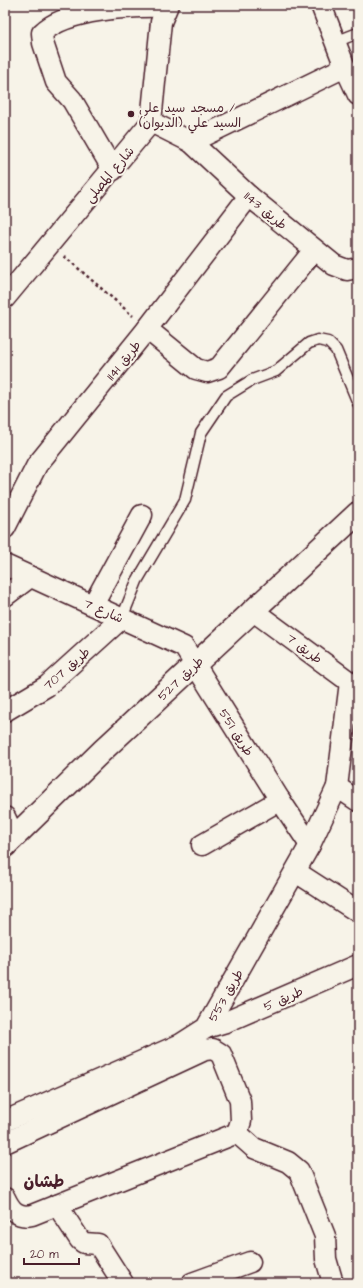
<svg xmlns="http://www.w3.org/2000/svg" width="363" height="1288" font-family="'Architects Daughter','Playpen Sans Arabic',sans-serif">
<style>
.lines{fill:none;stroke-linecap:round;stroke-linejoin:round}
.service-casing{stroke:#4a1f2b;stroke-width:13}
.minor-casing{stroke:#4a1f2b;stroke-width:23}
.tertiary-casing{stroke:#4a1f2b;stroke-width:25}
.path{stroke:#4a1f2b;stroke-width:2.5;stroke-dasharray:3 3;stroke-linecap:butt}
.service{stroke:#f7f3e8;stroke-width:10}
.minor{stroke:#f7f3e8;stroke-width:20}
.tertiary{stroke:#f7f3e8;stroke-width:22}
.poi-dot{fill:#4a1f2b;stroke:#f7f3e8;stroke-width:1.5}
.labels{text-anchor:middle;stroke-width:4;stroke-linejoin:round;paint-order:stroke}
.poi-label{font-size:13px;fill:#4a1f2b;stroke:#f7f3e8;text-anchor:start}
.street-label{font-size:13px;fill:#4a1f2b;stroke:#f7f3e8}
.district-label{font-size:17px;font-weight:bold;fill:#4a1f2b;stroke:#f7f3e8}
</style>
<rect width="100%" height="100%" fill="#f7f3e8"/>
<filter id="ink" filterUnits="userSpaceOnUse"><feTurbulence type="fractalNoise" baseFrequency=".025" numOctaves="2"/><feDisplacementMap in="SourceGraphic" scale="8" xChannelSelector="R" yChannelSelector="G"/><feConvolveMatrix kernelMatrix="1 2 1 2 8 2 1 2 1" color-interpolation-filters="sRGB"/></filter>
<g filter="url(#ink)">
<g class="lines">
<defs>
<g id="service">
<polyline points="335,42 358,33"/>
<polyline points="122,618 137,581 185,500 201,433 226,396 252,380 276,371 309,343 318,340 328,342 336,350 358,403"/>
</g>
<g id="minor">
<polyline points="321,5 345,67 358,95"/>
<polyline points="151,122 191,142 249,196 334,265 347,270 358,268"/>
<polyline points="191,142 345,67"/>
<path d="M113,170l-41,-70 -16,-18 -13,-39 -1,-10c24,-24 91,-27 124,-26"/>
<polyline points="5,298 151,122 161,22 168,5"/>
<polyline points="147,329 196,369 207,372 219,368 314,250"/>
<polyline points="5,528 37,465 147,329 249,196"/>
<polyline points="5,565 184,647 280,800 310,845"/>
<polyline points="5,596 30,577"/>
<polyline points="93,605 142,515"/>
<polyline points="252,610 358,688"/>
<polyline points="5,711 47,686 122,618"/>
<polyline points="337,787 358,801"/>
<polyline points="5,817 14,836"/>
<polyline points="202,845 280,800"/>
<polyline points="296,872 358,912"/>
<polyline points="206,1028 226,1022 358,965"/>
<polyline points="5,1121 181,1044 206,1028 310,845 337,787 350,682"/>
<polyline points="237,1133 254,1148 288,1162 299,1171 325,1236 326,1259 333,1283"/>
<path d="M5,1143l200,-93 8,-1 8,5 19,47 1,20 -4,12 -205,82c-14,3 -21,-4 -27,-17"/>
<polyline points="57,1205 80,1240 84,1243 98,1244 123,1283"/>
<polyline points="192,1283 250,1262"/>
</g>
<polyline id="tertiary" points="5,846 102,751 358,513"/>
</defs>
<use href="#service" class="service-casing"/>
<use href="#minor" class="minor-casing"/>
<use href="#tertiary" class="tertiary-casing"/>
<polyline class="path" points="64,256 133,316"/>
<use href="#service" class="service"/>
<use href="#minor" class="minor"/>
<use href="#tertiary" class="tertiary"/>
</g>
</g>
<circle class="poi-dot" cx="131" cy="114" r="4"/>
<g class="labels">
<g class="poi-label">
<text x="139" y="112">مسجد سيد علي /<tspan x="139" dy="15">السيد علي (الديوان)</tspan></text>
</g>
<g class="street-label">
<text transform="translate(109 174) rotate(-50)" y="5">شارع المصلى</text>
<text transform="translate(266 210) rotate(40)" y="5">طريق 1143</text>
<text transform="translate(123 360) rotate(-51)" y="5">طريق 1141</text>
<text transform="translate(104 610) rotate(24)" y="5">شارع 7</text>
<text transform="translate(305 648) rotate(37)" y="5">طريق 7</text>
<text transform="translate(66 668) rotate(-41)" y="5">طريق 707</text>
<text transform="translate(180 678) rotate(-43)" y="5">طريق 527</text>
<text transform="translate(237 732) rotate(58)" y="5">طريق 551</text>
<text transform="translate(225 995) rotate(-60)" y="5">طريق 553</text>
<text transform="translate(283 998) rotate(-24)" y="5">طريق 5</text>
</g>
<g class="district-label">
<text x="44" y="1187">طشان</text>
</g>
</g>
<rect width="363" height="1288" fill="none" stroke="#f7f3e8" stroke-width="20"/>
<rect x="10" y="10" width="343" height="1268" fill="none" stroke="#4a1f2b" stroke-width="1.5" filter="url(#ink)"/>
<path d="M24 1258v6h55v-6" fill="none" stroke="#4a1f2b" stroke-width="2"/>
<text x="30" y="1258" font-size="12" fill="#4a1f2b" stroke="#f7f3e8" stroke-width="3" paint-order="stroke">20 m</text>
</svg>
